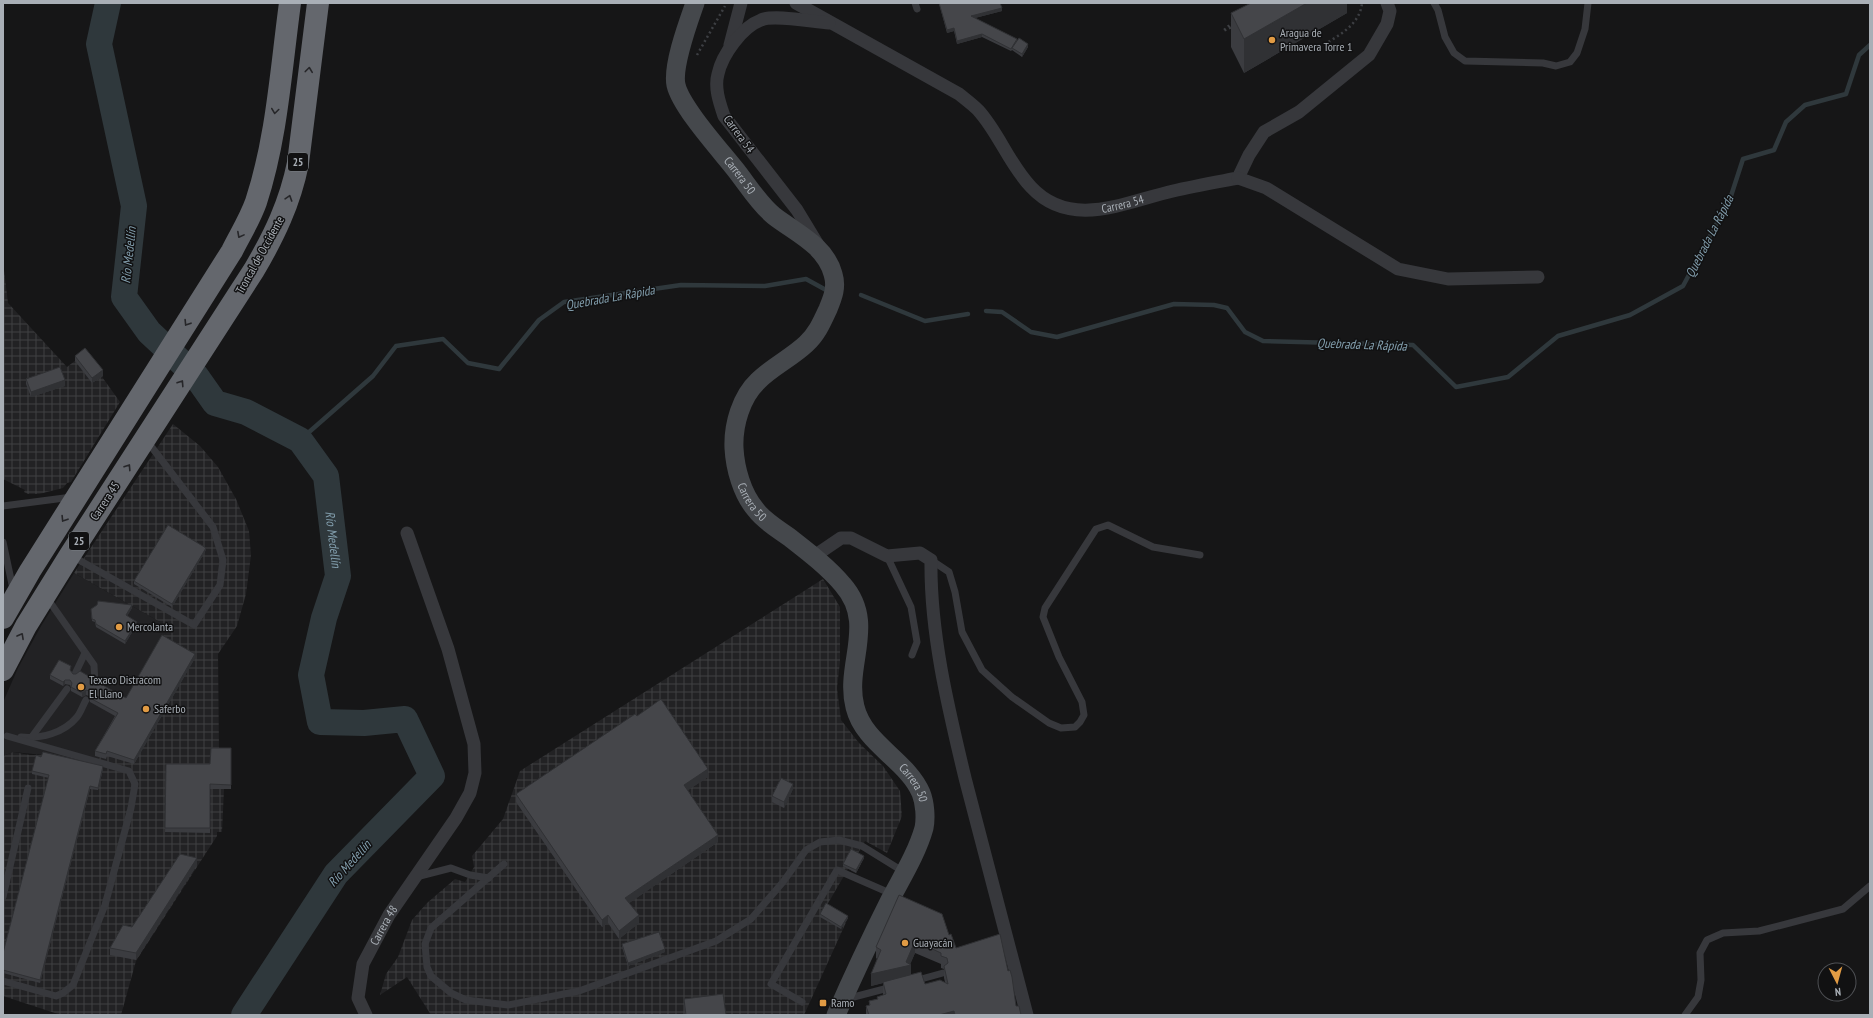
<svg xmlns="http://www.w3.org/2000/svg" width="1873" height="1018" font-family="'PT Sans Narrow',sans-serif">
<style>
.built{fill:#222224}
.industrial{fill:url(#industrial-grid)}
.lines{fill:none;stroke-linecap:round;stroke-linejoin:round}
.stream{stroke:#2f383c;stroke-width:4.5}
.river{stroke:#2f383c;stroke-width:26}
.path{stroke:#3d3f43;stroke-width:2.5;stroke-dasharray:2 3;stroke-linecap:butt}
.lane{stroke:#37383c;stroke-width:7}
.street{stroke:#37383c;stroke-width:13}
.secondary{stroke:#45484c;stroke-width:19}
.highway{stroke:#64676d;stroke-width:22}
.wall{fill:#3b3c40;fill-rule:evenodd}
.shaded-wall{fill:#303134}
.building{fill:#45464a;stroke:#303134}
.oneway{stroke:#262629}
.poi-dot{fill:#e19b44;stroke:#111112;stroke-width:1.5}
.labels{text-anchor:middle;stroke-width:3;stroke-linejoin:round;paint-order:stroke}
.shield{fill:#111112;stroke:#7b8085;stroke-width:1}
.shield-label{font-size:11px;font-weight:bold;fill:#a9afb6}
.poi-label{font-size:12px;fill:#a9afb6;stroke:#111112;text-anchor:start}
.street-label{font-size:12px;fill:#a9afb6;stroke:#111112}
.water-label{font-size:13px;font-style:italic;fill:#839fae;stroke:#111112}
</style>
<defs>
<pattern id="industrial-grid" width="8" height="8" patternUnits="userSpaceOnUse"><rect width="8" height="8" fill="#222224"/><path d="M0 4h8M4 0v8" fill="none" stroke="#3f4042"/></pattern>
</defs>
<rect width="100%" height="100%" fill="#161617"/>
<polygon class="built" points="74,573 169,627 98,752 101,754 95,769 43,755 13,752 3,756 4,700 18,668 41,626"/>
<g class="industrial">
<polygon points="3,262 8,303 67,367 85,353 120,402 71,482 67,483 63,488 39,494 28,494 24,492 25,490 3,479"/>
<polygon points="173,424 200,446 218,467 236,499 249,531 251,555 246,594 237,626 218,654 219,752 231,753 231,789 224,789 222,832 217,832 217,836 136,961 121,1015 61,1015 3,996 3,756 13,752 30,755 43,755 95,768 101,754 97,753 169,627 74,573"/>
<polygon points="823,579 840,607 840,662 837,688 841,720 859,743 883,766 900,791 902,816 887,853 865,841 857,855 864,858 856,873 848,869 827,905 848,918 804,1015 431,1015 407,977 380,995 386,974 398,957 412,920 427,903 455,879 465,882 474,867 472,856 503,819 520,771"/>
</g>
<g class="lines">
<g class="stream">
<polyline points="861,295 925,321 968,314"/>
<polyline points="986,311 1002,312 1031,332 1057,337 1174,304 1214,305 1227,308 1245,332 1263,341 1413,345 1456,387 1508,377 1558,336 1630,315 1683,286 1730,199 1743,159 1774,150 1786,122 1805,105 1846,94 1859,55 1870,45"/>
<polyline points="300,440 373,376 396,346 443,339 468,363 499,369 539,320 564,302 681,285 765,286 806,279 826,290"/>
</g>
<path class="river" id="s1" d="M108,3l-9,41 35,162 -10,91 25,35 47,44 19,27 31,9 54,28 26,36 12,100 -14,42 -13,57 9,47 44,1 41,-4 27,57 -96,98 -92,141"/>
<g class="path">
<polyline points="1233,22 1223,31 1234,26"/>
<path d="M1320,47c18,-11 40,-22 42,-44"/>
<polyline points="697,55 725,6"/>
</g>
<g class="lane">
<polyline points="915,3 917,9"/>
<polyline points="1434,3 1438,10 1445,37 1454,53 1465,61 1543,63 1556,66 1570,62 1577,53 1585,29 1588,3"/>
<polyline points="3,506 72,497"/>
<polyline points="3,542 13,589"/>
<polyline points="72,556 194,625 220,585 223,560 213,527 147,441"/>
<polyline points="887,556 911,607 917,642 912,655"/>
<polyline points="931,560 949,572 955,592 962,632 982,670 1012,697 1049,723 1061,728 1075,727 1080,722 1084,715 1082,702 1059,657 1043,617 1045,608 1096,529 1108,525 1153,547 1200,555"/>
<polyline points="47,598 94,665 95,685"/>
<polyline points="75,674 85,653"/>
<path d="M21,737c20,2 43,-4 56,-20 4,-5 6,-12 9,-17"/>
<polyline points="31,738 67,689"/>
<polyline points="504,864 431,928 425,944 427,967 431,976 451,993 466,1000 508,1005 579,991 716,941 751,919 783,882 806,850 820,842 839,840 862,846 904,872"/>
<polyline points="416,877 451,868 470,875 489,878"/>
<polyline points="3,897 28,788"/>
<polyline points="3,981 56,996 63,993 73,985 105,905 131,808 135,784 129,771 7,736"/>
<polyline points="914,981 943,973"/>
<polyline points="846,999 892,987"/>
<polyline points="802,1002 771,984 837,870 892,894"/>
<polyline points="1685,1015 1698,997 1701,980 1700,953 1707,940 1723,933 1759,931 1843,909 1870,886"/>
</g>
<g class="street">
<path id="s2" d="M796,3l163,91c6,5 13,10 19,16 21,23 31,54 53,77 40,43 94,15 142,4 21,-5 44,-9 65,-13l11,-23 15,-23 35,-20 70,-57 18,-31 3,-13 -3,-8"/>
<polyline points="730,45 741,3"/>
<polyline points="1238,178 1266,188 1398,269 1448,279 1538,277"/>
<path d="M817,243l-20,-33 -73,-94c-4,-12 -10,-28 -6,-42 4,-19 24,-47 43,-54 13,-6 52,2 68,3"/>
<path d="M813,557l28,-19h10l36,18 33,-3 11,7c-1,73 17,147 34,218 20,79 41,158 62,237"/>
<path id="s3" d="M366,1015l-8,-17 5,-34 26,-49 67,-97 14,-25 5,-20 -1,-29 -26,-95 -41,-116"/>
</g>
<path class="secondary" id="s4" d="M695,3c-7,20 -23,63 -19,82 5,22 44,65 59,84 12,15 24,35 39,47 22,17 51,29 59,58 4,13 0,23 -5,35 -6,13 -11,25 -22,35 -15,14 -34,23 -48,37 -17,16 -25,44 -24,67 1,20 8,46 22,62 8,11 22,19 33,27 18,14 39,30 54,48 34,39 1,80 12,122 9,37 52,53 66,86 4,10 5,25 3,35 -7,25 -22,49 -34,72 -19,38 -37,76 -54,115"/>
<g class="highway">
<path d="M3,618l27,-47 202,-320c8,-16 18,-32 24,-49 21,-64 25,-133 34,-199"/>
<path d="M3,670l23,-44 44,-71 184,-285c20,-34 36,-67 44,-107l20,-160"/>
</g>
</g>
<g class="wall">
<polygon points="939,3 1000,3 1002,11 975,18 1017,40 1028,47 1022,57 1012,50 1011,51 982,37 957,44 954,31 947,33"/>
<polygon points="1347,3 1347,13 1244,73 1231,47 1231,13"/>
<polygon points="75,356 103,376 92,383 75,361"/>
<polygon points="26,379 65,386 31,397 26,384"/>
<polygon points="206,550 172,607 134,584 134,581"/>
<polygon points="132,608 127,616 137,624 125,644 96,627 95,622 92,621 91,609"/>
<polygon points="195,658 134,764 107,756 106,759 95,756 95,751 115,716 90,702 89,696 86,695 82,697 71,691 71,687 70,685 65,684 63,686 50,679 50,675 71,671 73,674 92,685 126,698"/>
<polygon points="637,716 708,777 688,790 718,842 629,903 639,923 619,939 608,923 602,927 516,802 516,794"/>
<polygon points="231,748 231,789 210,789 210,833 165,832 166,764 210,764"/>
<polygon points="41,757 103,769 98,790 90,789 40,983 3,973 3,953 49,778 32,774 32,771"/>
<polygon points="793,789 784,808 772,802 772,796"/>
<polygon points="864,858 856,873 843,866 843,864"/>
<polygon points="197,865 136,960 110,955 110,948"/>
<polygon points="820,914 848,918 841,929 820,917"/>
<path d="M949,935l7,13 52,23 8,35 5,9h-155v-9l3,-1v-4l8,-2v-2l6,-2v-12l-12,3 6,-27 -1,-1v-11zM915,953l26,11v4l3,1v9l1,4 -20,2 -14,-9 -1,-11z"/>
<polygon points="622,944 665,952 628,966 622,947"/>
<polygon points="684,999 726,1015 685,1015 684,1007"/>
</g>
<g class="shaded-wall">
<polygon points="1307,3 1347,3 1347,13 1244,73 1244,39"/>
<polygon points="1002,8 1002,11 971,19 971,16"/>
<polygon points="954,28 954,31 947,33 947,30"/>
<polygon points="982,34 982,37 957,44 957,41"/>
<polygon points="1028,44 1028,47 1022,57 1022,54"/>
<polygon points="103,370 103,376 92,383 92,378"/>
<polygon points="65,380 65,386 31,397 31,392"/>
<polygon points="206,548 206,550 172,607 172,604"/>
<polygon points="132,605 132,608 126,618 126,615"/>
<polygon points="137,622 137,624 125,644 125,641"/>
<polygon points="195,654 195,658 134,764 134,760"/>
<polygon points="65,680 65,684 63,686 63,682"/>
<polygon points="86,690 86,695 82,697 82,693"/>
<polygon points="103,766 103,769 98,790 98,788"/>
<polygon points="708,769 708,777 684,793 684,785"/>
<polygon points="793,784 793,789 784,808 784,802"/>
<polygon points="90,786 90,789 40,983 40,980"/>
<polygon points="718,835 718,842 625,906 625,898"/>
<polygon points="864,856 864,858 856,873 856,870"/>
<polygon points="197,858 197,865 136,960 136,953"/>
<polygon points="608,915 608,923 602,927 602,920"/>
<polygon points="639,915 639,923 619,939 619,931"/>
<polygon points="848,916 848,918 841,929 841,927"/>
<polygon points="915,941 915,953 910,965 911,965 911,976 871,986 871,974 906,962"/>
<polygon points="665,949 665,952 628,966 628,963"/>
<polygon points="954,1011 954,1015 939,1015"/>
</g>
<g class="building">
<polygon points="939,3 1000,3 1002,8 971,16 1017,39 1011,49 982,34 957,41 954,28 947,30"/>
<polygon points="1251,3 1307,3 1244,39 1231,13"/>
<polygon points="1019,38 1028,44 1022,54 1012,48"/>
<polygon points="85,348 103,370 92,378 75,356"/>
<polygon points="60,367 65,380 31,392 26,379"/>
<polygon points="168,525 206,548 172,604 134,581"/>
<polygon points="98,601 132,605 126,615 137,622 125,641 96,624 95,620 92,619 91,609 97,605"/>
<polygon points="162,635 195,654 134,760 107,751 106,754 95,751 118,713 90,698 89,691 86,690 82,693 71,687 72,683 70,680 65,680 63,682 50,675 59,660 71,666 70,670 73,674 76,674 80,671 90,677 92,685 96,685 99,683 126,698"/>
<polygon points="661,699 708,769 684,785 718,835 625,898 639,915 619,931 608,915 602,920 516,794 635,714 637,716"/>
<polygon points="211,748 231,748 231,785 210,784 210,828 165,828 166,764 210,764"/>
<polygon points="43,752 103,766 98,788 90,786 40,980 3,970 3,953 49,775 32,771 36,755 41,757"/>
<polygon points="781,778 793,784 784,802 772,796"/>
<polygon points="851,849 864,856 856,870 843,864"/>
<polygon points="180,854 197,858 136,953 110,948 123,925 132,927"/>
<polygon points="899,895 942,914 949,935 951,934 956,948 1000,934 1008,971 1010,970 1012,977 1016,1006 1019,1006 1021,1015 955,1015 954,1011 939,1015 869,1015 866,1006 870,1005 869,1001 878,999 877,997 886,994 883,982 921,972 925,984 940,980 948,984 944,966 948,963 947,958 941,956 941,953 915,941 906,962 911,965 871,974 881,950 876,947"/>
<polygon points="826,903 848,916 841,927 820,914"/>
<polygon points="659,932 665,949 628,963 622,944"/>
<polygon points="723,994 726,1015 686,1015 684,999"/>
</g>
<defs><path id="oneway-chevron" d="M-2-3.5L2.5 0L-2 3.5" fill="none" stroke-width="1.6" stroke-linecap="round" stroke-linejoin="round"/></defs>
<g class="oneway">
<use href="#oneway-chevron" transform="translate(309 70) rotate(-83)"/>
<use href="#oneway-chevron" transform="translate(275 111) rotate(98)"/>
<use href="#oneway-chevron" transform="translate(289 198) rotate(-72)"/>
<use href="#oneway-chevron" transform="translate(240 235) rotate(118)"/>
<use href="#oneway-chevron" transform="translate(187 323) rotate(122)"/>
<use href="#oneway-chevron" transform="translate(181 383) rotate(-57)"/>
<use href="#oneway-chevron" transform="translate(128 467) rotate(-57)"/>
<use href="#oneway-chevron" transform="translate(64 519) rotate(122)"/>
<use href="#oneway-chevron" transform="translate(21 636) rotate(-61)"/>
</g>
<g class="poi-dot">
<circle cx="1272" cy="40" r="4"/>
<circle cx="119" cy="627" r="4"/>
<circle cx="81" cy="687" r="4"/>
<circle cx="146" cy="709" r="4"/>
<circle cx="905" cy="943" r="4"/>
<rect x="819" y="999" width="8" height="8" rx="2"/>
</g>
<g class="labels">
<g class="shield">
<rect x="288" y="153" width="20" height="18" rx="3"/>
<rect x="69" y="532" width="20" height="18" rx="3"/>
</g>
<g class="shield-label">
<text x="298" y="166">25</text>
<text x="79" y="545">25</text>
</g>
<g class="poi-label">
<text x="1280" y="37">Aragua de<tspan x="1280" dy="14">Primavera Torre 1</tspan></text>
<text x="127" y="631">Mercolanta</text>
<text x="89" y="684">Texaco Distracom<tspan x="89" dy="14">El Llano</tspan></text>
<text x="154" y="713">Saferbo</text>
<text x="913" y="947">Guayacán</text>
<text x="831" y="1007">Ramo</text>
</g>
<g class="street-label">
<text transform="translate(739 134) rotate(54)" y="4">Carrera 54</text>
<text dy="4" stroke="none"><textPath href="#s4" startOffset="196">Carrera 50</textPath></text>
<text dy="4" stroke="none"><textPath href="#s2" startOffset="404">Carrera 54</textPath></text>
<text transform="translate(260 255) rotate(-61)" y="4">Troncal de Occidente</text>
<text dy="4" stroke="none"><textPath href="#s4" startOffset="603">Carrera 50</textPath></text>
<text transform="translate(105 501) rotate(-57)" y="4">Carrera 45</text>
<text dy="4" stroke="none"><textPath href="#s4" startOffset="951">Carrera 50</textPath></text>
<text dy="4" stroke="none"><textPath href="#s3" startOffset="97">Carrera 48</textPath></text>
</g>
<g class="water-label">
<text transform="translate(1709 236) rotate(-63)" y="5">Quebrada La Rápida</text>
<text transform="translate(128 255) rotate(-84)" y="5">Río Medellín</text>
<text transform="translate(610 297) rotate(-10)" y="5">Quebrada La Rápida</text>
<text transform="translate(1362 344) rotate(2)" y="5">Quebrada La Rápida</text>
<text dy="5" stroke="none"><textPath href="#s1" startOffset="641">Río Medellín</textPath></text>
<text transform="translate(349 863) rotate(-48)" y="5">Río Medellín</text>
</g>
</g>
<rect width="1873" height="1018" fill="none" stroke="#a9afb6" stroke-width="8"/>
<g transform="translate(1837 982) rotate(174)"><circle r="19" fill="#111112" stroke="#4e5054"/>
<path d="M0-3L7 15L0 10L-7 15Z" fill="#e19b44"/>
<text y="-6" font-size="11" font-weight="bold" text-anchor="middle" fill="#a9afb6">N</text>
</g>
</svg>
